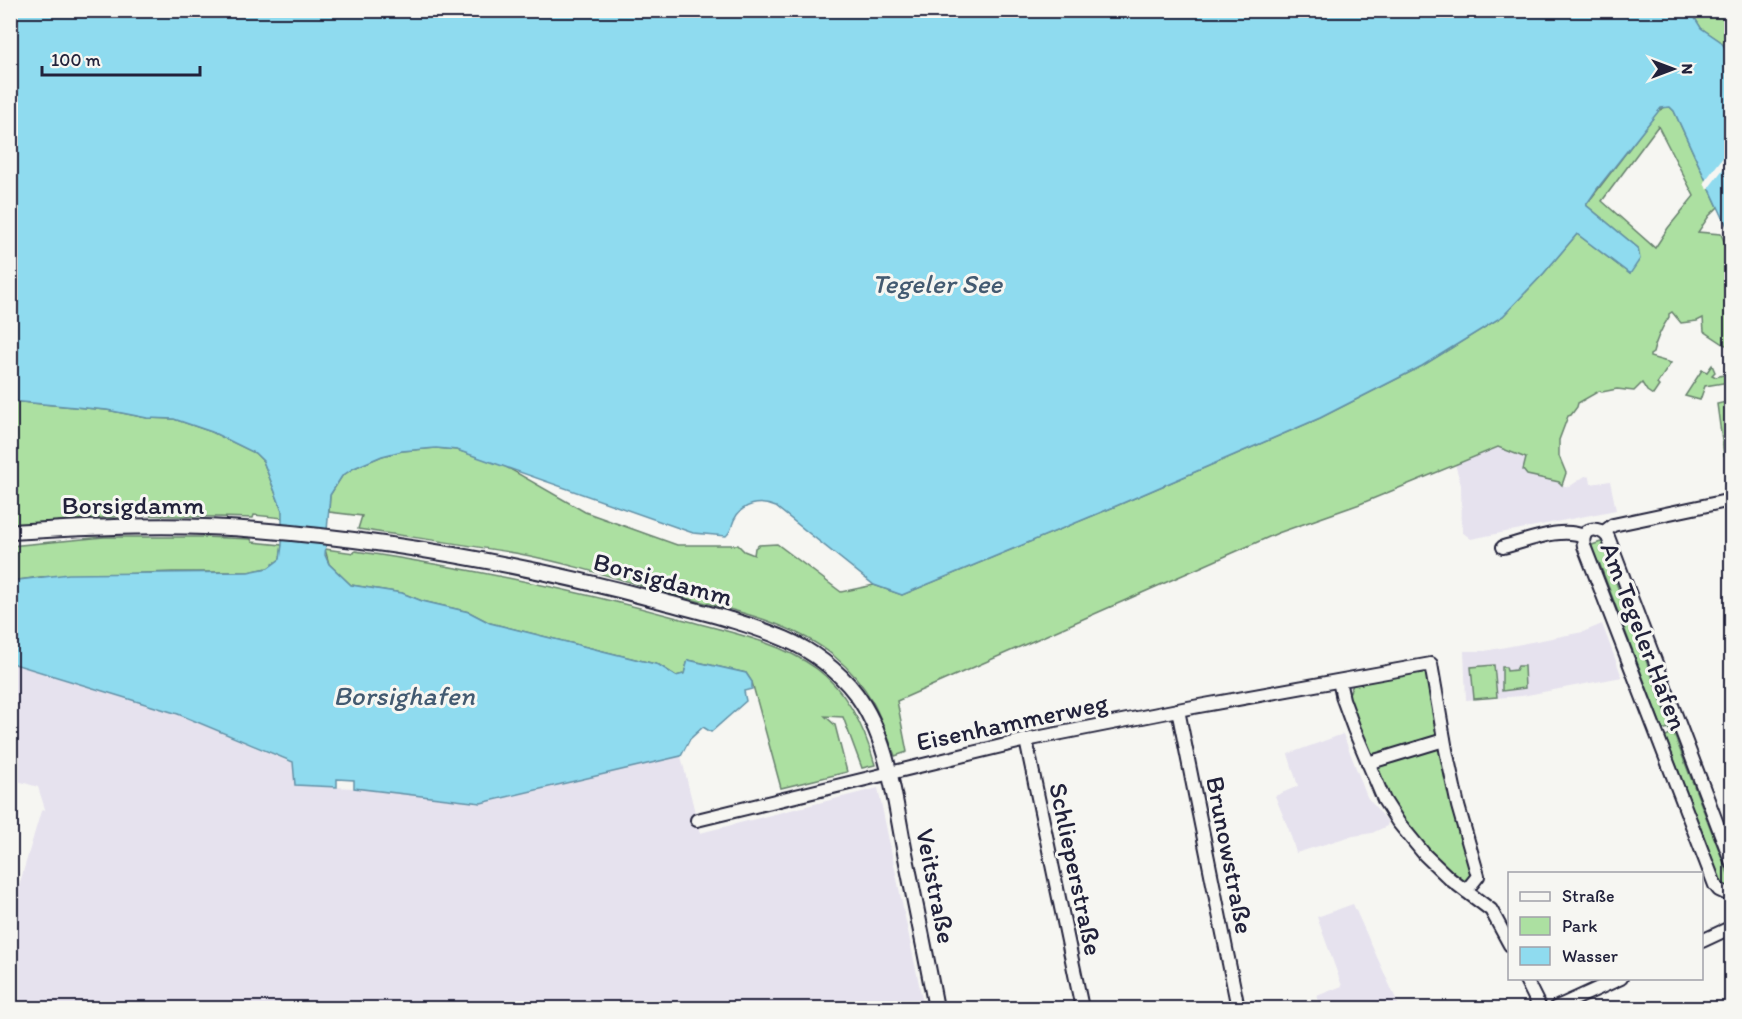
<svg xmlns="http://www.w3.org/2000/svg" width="1742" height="1019" font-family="Itim,sans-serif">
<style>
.built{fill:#e6e2ee}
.green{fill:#ace0a1;stroke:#67816e;stroke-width:1.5;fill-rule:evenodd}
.water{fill:#8fdbef;stroke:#6391a7;stroke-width:1.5}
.pier{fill:#f6f6f2}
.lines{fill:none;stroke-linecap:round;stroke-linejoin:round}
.minor-casing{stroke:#22223b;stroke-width:16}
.tertiary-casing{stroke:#22223b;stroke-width:18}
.minor{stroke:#f6f6f2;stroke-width:12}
.tertiary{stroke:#f6f6f2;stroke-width:14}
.labels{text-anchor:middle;stroke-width:6;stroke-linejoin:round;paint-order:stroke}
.street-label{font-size:26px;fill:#22223b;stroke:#f6f6f2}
.water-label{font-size:27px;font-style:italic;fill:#435a71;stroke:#f6f6f2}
</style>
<rect width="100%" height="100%" fill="#f6f6f2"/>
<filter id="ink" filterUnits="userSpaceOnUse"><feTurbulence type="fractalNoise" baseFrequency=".0167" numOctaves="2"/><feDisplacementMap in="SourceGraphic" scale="12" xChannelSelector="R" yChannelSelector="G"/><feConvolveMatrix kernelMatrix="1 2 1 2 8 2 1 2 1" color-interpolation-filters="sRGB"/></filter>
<g filter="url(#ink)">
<g class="built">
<polygon points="1498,447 1526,458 1528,475 1560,482 1562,485 1569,487 1585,476 1590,477 1591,484 1610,481 1616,510 1471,539 1462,532 1461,485 1455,464"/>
<polygon points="1602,624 1622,677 1522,696 1466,700 1464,651 1485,651 1583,632"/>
<polygon points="10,663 177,714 293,763 295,785 354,788 481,803 681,756 700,833 878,788 924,1008 11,1008 11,913 41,811 45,809 38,787 11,779"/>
<polygon points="1343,734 1367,797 1388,822 1387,826 1372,833 1348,837 1296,853 1289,830 1275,796 1298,786 1288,754"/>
<polygon points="1353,904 1400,1008 1322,1008 1317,996 1342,986 1317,917"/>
</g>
<g class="green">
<polygon points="1690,11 1704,11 1707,13 1712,11 1731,11 1731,55 1720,41 1701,28"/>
<path d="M1665,107h5l4,4 44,96 -9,9 -11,16 23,2 10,23v87l-6,1 -21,-14 -1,-13 -6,3 -16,2 -9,-11 -3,2v3c-8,12 -13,22 -16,36l-3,2v2l21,6 -14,21 2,2 -6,9 -6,-4 -5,-8 -8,8 -17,-2 -15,3 -3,-1 -21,12 -1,4 -6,8 -3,1 -9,24v16l7,17 -4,12 -3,-3 -32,-7 -4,-5 3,-12 -28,-11 -138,57 -82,29 -381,168 10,51 -12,4c-15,-42 -25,-70 -61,-100 -41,-34 -105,-47 -156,-60 -53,-15 -109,-33 -163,-43 -52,-9 -105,-16 -157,-24l4,-13 -33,-4 1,-17 12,-19 12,-8 28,-12 20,-5 34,-3 21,2 44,14 84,48 92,33h61l6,6 10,4 1,-7 4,-3 18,-1 64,48 33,-7 28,10 207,-86 211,-91 102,-52 81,-50 41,-43 33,-39 53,40 8,-26 -52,-43 72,-94zM1658,126l36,70 -26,32 -13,20 -53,-47z"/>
<polygon points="1712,365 1715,372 1712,375 1716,377 1731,373 1731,396 1729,382 1705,386 1700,400 1685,396 1702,370 1707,372"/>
<polygon points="10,401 107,410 147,418 174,419 212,432 255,453 263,461 282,510 283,518 254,515 253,518 140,515 11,525"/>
<polygon points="1731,401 1731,453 1724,455 1717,404"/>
<polygon points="104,537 204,537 251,539 252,542 282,545 280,559 268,568 248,572 172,572 40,577 11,581 10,546"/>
<polygon points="1604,541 1609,554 1607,559 1670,723 1674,725 1669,730 1668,728 1660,731 1661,725 1599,562 1594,560 1589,546"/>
<path d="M325,549l29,4 1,-2c112,17 221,39 330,69 45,12 95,22 132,49 32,24 48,60 58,96l-13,3 -19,-51 -18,-1 10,9 12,47 -66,16 -29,-106 -6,-9 -58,-13 -4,14 -8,2 -17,-11 -169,-42 -21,-11 -47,-11 -20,-8 -51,-8 -22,-21z"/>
<polygon points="1494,665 1497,697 1474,699 1471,667"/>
<polygon points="1518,666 1524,666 1525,688 1502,691 1502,667 1506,667 1507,671 1516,670"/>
<polygon points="1426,669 1440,736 1380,756 1371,754 1347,698 1353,685"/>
<polygon points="1676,731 1675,737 1729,876 1731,878 1731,891 1718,881 1719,876 1686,792 1682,790 1680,784 1682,780 1666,739 1662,738"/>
<polygon points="1439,745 1472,877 1464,881 1421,844 1395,811 1376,767"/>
</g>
<path class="water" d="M1690,10l11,18 19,13 11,14v180l-57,-124 -4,-4 -9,1 -64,81 -11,16 52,43 2,11 -10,15 -53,-40 -33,39 -41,43 -81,50 -102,52 -211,91 -207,86 -28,-10 -98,-78c-15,-7 -34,-4 -42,13 -3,7 -2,11 -8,16l-33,-3 -236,-83 -21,-2 -34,3 -20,5 -28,12 -12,8 -12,19 -5,60 4,9 22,21 51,8 20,8 47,11 21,11 169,42 17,11 8,-2 4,-14 58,13 6,9v7l-8,2 2,10 -35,31 -8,-5 -13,12 -9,17 -200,47 -127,-15v-8l-17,-1v8l-42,-2 -2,-23 -115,-48 -167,-51 -1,-82 59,-7 179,-2 20,-4 12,-9 2,-14v-35l-19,-49 -8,-8 -43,-21 -38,-13 -27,-1 -40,-8 -96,-9v-390z"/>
<polygon class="pier" points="1731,147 1731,159 1707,190 1704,182"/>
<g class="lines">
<defs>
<g id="minor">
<polyline points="1604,532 1613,525 1722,502"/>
<path d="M1503,547c25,-6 57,-21 81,-11"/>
<polyline points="1339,681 1343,699 1354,729 1384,800 1398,822 1425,855 1450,879 1491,910 1510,945"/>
<polyline points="1178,710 1238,1008"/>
<polyline points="1026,740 1082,1008"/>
<polyline points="1368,763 1444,740"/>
<polyline points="697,820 1026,740 1188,708 1431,664 1446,750 1458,806 1478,876 1466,891"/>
<path d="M1732,863l-124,-326c-10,-12 -28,-10 -24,9l131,339 4,5 13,6"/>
<polyline points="1702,941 1732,927"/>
<polyline points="1525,978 1540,1008"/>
<polyline points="1555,1008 1621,978"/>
</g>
<path id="tertiary" d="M10,532c83,-5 166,-9 248,-2 135,11 269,35 399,70 41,11 89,22 128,39 26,11 53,31 71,55 32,43 38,102 48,154 11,54 22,107 32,160"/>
</defs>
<use href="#minor" class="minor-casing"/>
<use href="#tertiary" class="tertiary-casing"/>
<use href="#minor" class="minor"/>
<use href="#tertiary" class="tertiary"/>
</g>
</g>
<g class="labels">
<g class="street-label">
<text x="133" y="514">Borsigdamm</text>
<text transform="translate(663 579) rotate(15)" y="9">Borsigdamm</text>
<text transform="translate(1644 636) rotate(69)" y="9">Am Tegeler Hafen</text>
<text transform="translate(1012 722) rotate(-12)" y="9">Eisenhammerweg</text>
<text transform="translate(1230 855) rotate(79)" y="9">Brunowstraße</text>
<text transform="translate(1076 869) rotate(78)" y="9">Schlieperstraße</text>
<text transform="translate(936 886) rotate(79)" y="9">Veitstraße</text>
</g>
<g class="water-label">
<text x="937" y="293">Tegeler See</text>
<text x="404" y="705">Borsighafen</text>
</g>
</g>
<rect width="1742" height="1019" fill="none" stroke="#f6f6f2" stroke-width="36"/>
<rect x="18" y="18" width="1706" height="983" fill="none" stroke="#22223b" stroke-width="2" filter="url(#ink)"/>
<rect x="1508" y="872" width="195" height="108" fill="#f6f6f2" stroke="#a1a1a9" stroke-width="1.5"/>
<rect x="1520" y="892" width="30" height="9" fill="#f6f6f2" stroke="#a1a1a9" stroke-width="1.5"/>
<text x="1562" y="902" font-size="18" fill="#22223b">Straße</text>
<rect x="1520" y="917" width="30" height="18" fill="#ace0a1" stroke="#a1a1a9" stroke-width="1.5"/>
<text x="1562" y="932" font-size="18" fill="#22223b">Park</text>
<rect x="1520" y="947" width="30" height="18" fill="#8fdbef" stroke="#a1a1a9" stroke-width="1.5"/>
<text x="1562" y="962" font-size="18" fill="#22223b">Wasser</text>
<g transform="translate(1673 69) rotate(90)" stroke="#f6f6f2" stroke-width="4.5" paint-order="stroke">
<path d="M0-4.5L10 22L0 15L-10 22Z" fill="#22223b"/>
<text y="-9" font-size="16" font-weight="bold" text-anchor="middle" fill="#22223b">N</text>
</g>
<path d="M42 66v9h158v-9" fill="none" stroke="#22223b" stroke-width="3"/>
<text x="51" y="66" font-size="18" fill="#22223b" stroke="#f6f6f2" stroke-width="4.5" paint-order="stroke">100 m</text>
</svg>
